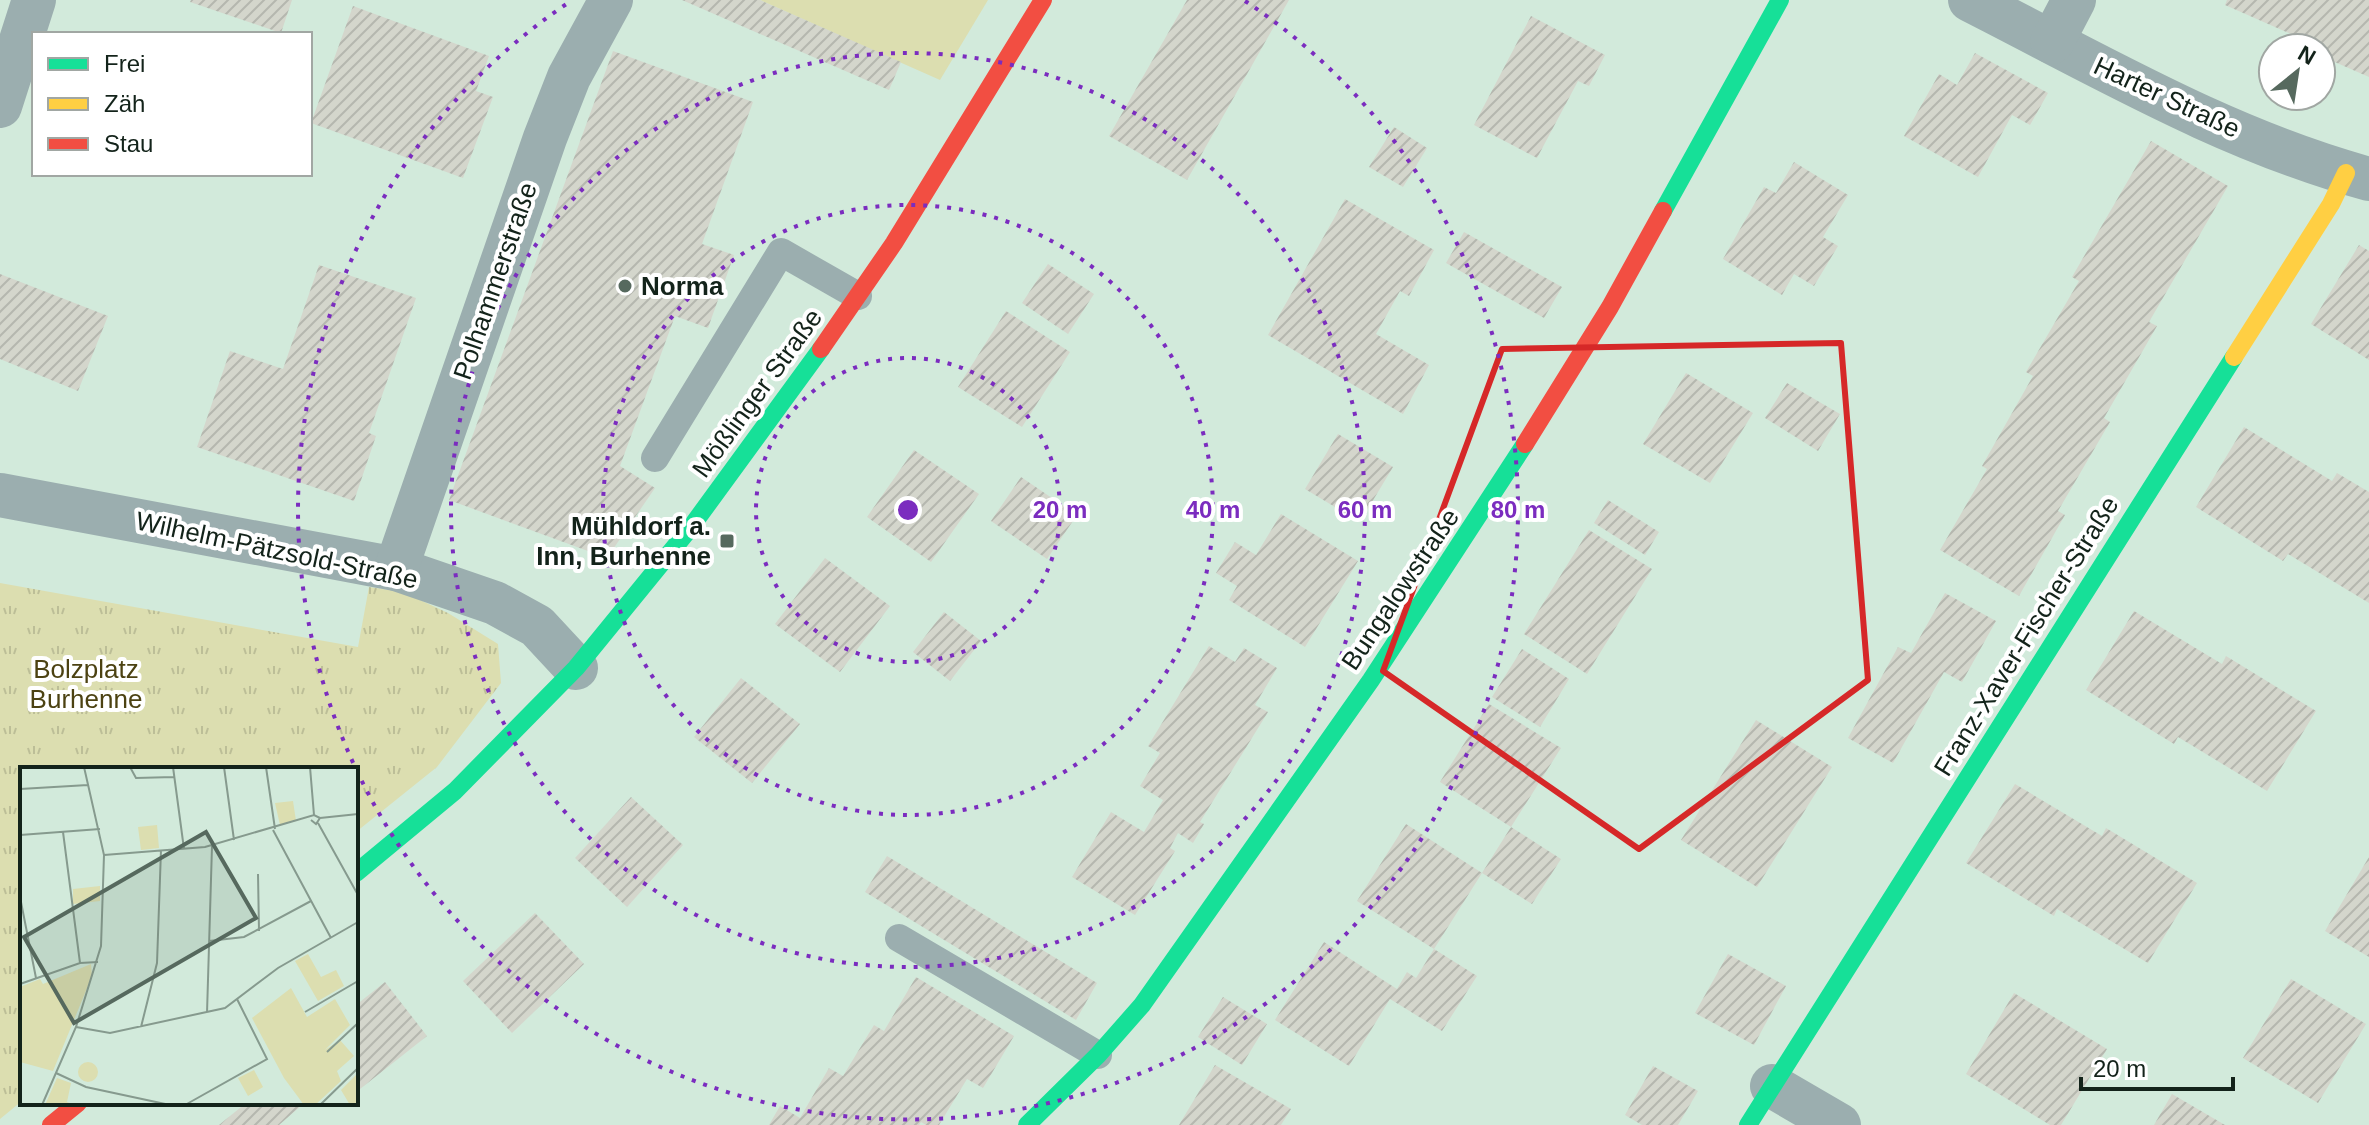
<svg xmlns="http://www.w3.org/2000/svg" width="2369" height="1125" font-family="Helvetica,sans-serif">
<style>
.green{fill:#dcdeb0}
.park{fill:url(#park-tufts)}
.building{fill:url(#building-hatch)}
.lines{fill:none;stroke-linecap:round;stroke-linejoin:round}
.lane{stroke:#9baeaf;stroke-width:28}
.street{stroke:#9baeaf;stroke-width:44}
.fast{stroke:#16e098;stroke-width:18}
.slow{stroke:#ffcf43;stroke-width:18}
.jam{stroke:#f24e42;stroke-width:18}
.marked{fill:none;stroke:#d62828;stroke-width:6;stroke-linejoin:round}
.ring{fill:none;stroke:#7b2cbf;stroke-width:4;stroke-dasharray:4 8}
.poi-dot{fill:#56695e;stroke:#fff;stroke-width:3}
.labels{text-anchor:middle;stroke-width:8;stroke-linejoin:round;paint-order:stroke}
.street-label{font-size:26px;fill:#13231a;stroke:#fff}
.poi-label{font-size:26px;font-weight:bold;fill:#13231a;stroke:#fff;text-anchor:start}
.park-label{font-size:26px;fill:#4c4212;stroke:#fff}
.inset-road{fill:none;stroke:#869a8e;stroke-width:2}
.view{fill:#56695e;fill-opacity:0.15;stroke:#56695e;stroke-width:4}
.inset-edge{fill:none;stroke:#13231a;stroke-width:4}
.centre{fill:#7b2cbf;stroke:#fff;stroke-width:4}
.ring-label{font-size:24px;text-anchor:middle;font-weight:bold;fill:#7b2cbf;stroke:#fff;stroke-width:8;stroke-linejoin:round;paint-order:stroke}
</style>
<defs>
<pattern id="park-tufts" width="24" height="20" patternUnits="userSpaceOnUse" patternTransform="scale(2)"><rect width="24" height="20" fill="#dcdeb0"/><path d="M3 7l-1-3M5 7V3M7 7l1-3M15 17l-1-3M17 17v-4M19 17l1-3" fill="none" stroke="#bcbe97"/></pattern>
<pattern id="building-hatch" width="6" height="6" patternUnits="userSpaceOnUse" patternTransform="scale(2)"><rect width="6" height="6" fill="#d4d6cc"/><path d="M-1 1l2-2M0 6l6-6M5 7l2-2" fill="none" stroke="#b5b7af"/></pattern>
</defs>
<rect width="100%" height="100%" fill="#d2eadb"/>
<polygon class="green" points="760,0 988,0 940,80"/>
<polygon class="park" points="0,583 358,647 369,587 403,592 448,613 498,644 501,683 437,767 356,832 356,769 22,769 22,1101 0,1119"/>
<g class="building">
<polygon points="191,0 292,0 281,33 190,2"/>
<polygon points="682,0 760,0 901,62 889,90"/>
<polygon points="1187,0 1289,0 1187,180 1109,136"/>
<polygon points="2227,0 2369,0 2369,77 2321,56 2323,48 2225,5"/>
<polygon points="353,6 489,56 476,91 493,97 463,178 311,123"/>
<polygon points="1531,16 1605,55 1589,86 1578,81 1537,158 1474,125"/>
<polygon points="613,51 753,102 702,244 734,255 708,328 675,316 620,466 655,488 607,558 449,500"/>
<polygon points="1975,53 2048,93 2030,125 2012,115 1978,177 1904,136 1939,74 1957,85"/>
<polygon points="1394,127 1427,148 1403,187 1369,167"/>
<polygon points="2151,141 2228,186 2149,322 2157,326 2104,418 2110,422 2058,511 2065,515 2019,596 1940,550 1987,469 1982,466 2033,376 2026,372 2079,281 2072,277"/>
<polygon points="1794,162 1848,195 1823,237 1838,246 1814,286 1794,274 1782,295 1723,259 1764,187 1776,193"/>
<polygon points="1345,199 1434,250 1409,296 1400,291 1376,334 1429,365 1403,414 1268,335"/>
<polygon points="1464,232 1562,287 1544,318 1446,263"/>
<polygon points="2359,245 2369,251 2369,360 2311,324"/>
<polygon points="1048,264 1094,294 1068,334 1022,303"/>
<polygon points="319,265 416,298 369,433 376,436 354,501 197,447 230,351 283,369"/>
<polygon points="0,274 108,316 78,391 0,359"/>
<polygon points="1006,311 1070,352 1022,427 958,387"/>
<polygon points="1686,373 1753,413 1710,483 1643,444"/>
<polygon points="1787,383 1840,414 1818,451 1765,418"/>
<polygon points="2244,427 2332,481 2337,473 2369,492 2369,603 2288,554 2283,561 2196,507"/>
<polygon points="1338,434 1393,467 1360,522 1305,489"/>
<polygon points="914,450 979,494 931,562 867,517"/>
<polygon points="1021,477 1077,515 1047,559 991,521"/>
<polygon points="1608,500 1659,532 1645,555 1594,523"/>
<polygon points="1281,514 1358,561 1305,647 1229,600 1237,586 1216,573 1235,542 1256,555"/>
<polygon points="1589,530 1652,569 1587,674 1524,634"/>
<polygon points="825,558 890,606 840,672 775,624"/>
<polygon points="1945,593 1996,621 1962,682 1944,672 1893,763 1848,738 1898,647 1911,653"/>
<polygon points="2134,611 2222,664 2226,656 2316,711 2267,791 2178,737 2174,744 2086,690"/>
<polygon points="944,612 981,641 950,681 913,652"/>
<polygon points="1209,646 1235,662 1244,648 1277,668 1255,705 1268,712 1200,822 1204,824 1193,843 1178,833 1170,848 1175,851 1135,915 1072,877 1111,812 1144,832 1163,800 1140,786 1160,753 1148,746"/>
<polygon points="1522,649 1569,679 1540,727 1492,697"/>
<polygon points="741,678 800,724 752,783 694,737"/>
<polygon points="1489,704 1561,748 1511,827 1440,782"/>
<polygon points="1756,720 1832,767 1757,887 1681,840"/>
<polygon points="2015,784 2102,836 2106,828 2197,883 2148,963 2057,909 2054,916 1966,863"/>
<polygon points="631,797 683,845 627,907 575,858"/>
<polygon points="1406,824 1482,873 1511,827 1561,859 1532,904 1482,873 1434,949 1477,976 1442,1031 1390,999 1349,1066 1275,1020 1324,942 1397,989 1407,972 1416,978 1434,949 1357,901"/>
<polygon points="887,856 1097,983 1076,1020 865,892"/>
<polygon points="2369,857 2369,957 2325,931"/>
<polygon points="535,913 584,964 512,1033 463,981"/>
<polygon points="1728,954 1786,986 1754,1045 1695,1013"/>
<polygon points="916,977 1014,1036 983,1088 967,1079 939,1125 926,1125 921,1122 919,1125 769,1125 780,1106 800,1118 829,1068 843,1076 874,1025 884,1031"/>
<polygon points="2291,979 2366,1024 2318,1103 2243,1058"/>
<polygon points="385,982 427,1036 360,1089 356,1084 356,1005"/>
<polygon points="2014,993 2107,1049 2061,1125 2050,1125 1966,1074"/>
<polygon points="1223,997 1267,1024 1242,1065 1198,1037"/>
<polygon points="1215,1065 1291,1109 1281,1125 1179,1125"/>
<polygon points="1653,1066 1698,1091 1678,1125 1642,1125 1625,1115"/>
<polygon points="2172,1094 2225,1125 2154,1125"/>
<polygon points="246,1103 300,1103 302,1105 279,1125 219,1125"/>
</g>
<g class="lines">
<g class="lane">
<polyline points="655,458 781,252 858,296"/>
<polyline points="899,938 1098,1055"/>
</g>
<g class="street">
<path d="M1970,0c130,66 258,141 399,179"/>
<polyline points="2052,42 2074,0"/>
<polyline points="0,106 34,0"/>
<polyline points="0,495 396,569 495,603 537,626 576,668"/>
<polyline points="396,569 545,138 569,77 611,0"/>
<polyline points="1772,1086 1839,1125"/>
</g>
<g class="fast">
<polyline points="1663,211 1780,0"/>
<polyline points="356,873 455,791 576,668 691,527 821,349"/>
<polyline points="1027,1125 1098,1055 1142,1005 1371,680 1525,444"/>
<polyline points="1748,1125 2234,357"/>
</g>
<polyline class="slow" points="2234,357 2331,204 2346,173"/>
<g class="jam">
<polyline points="821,349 894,243 1043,0"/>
<polyline points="1525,444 1610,307 1663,211"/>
<polyline points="51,1125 78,1103"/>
</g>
</g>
<path class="marked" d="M1841,343l27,337 -229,169 -256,-178 119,-322z"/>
<g class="ring">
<circle cx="908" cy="510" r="152"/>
<circle cx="908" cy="510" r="305"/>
<circle cx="908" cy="510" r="457"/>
<path d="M1245 1A610 610 0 1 1 571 1"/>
</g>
<g class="poi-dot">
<circle cx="625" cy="286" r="8"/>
<rect x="719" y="533" width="16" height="16" rx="4"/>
</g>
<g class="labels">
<g class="street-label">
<text transform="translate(2167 97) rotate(25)" y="9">Harter Straße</text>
<text transform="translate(495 281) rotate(-71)" y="9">Polhammerstraße</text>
<text transform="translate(757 393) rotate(-54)" y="9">Mößlinger Straße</text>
<text transform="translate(277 550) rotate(12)" y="9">Wilhelm-Pätzsold-Straße</text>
<text transform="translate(1400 589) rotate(-56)" y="9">Bungalowstraße</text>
<text transform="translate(2026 636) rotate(-58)" y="9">Franz-Xaver-Fischer-Straße</text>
</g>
<g class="poi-label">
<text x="641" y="295">Norma</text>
<text x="711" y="535" text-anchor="end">Mühldorf a.<tspan x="711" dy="30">Inn, Burhenne</tspan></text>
</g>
<g class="park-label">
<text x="86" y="678">Bolzplatz<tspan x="86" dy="30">Burhenne</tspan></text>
</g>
</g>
<g transform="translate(20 767)">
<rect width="338" height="338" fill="#d2eadb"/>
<path d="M273,34l3,20 -16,4 -5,-22zM137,58l2,23 -18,2 -3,-23zM80,119v15l-27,3v-15zM288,187l13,23 15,-7 8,16 -26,15 -23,-40zM271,221l16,29 28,-18 15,26 -25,25 15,-10 14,16 -17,15 4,10 -26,24h-11l-20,-27 -32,-60zM58 305a10 10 0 1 1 20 0a10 10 0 1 1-20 0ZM234,303l9,17 -15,9 -10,-18zM338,306v32h-8l-9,-15zM37,311l14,5 -4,19 9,3h-31z" fill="#dcdeb0"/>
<path d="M71,197l1,12 -39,95 -33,-9v-75l20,-8 3,5z" fill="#dcdeb0"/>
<path class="inset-road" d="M110,0l6,11 38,-1M153,0l11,82M204,0l10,73M246,0l9,62M290,0l4,48M0,22l68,-4M300,51l38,-4M298,56l40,72M253,63l58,108M43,65l17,131M0,68l80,-6M84,88l101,-8 109,-32 6,3 -4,6 -5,-4M238,107l1,57M0,130l16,81M189,174l35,-4 67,-36M0,217l60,-21 18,-1M285,245l53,-31M187,246l5,-167M56,260l34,6 115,-25 53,-40 80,-46M121,260l16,-64 4,-113M307,285l31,-29M36,306l30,14 84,18M22,338l34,-78 25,-81 3,-91 -20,-88M165,338l82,-46 -30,-60M300,338l38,-37"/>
<path class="view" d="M186,65l50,86 -182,105 -50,-86z"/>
<rect width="338" height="338" class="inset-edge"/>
</g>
<circle cx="908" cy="510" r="12" class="centre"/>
<g class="ring-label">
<text x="1060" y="518">20 m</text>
<text x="1213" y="518">40 m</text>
<text x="1365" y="518">60 m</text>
<text x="1518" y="518">80 m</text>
</g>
<rect x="32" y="32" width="280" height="144" fill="#ffffff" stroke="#a1a7a3" stroke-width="2"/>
<rect x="48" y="58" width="40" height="12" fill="#16e098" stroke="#a1a7a3" stroke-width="2"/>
<text x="104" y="72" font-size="24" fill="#13231a">Frei</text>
<rect x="48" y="98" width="40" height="12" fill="#ffcf43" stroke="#a1a7a3" stroke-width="2"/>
<text x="104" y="112" font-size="24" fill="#13231a">Zäh</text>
<rect x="48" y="138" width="40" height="12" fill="#f24e42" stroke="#a1a7a3" stroke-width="2"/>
<text x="104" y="152" font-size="24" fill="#13231a">Stau</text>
<g transform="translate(2297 72) rotate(30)"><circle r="38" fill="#ffffff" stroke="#a1a7a3" stroke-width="2"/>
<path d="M0-6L14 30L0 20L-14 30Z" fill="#56695e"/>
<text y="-12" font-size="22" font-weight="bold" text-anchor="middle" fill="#13231a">N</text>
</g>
<path d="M2081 1077v12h152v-12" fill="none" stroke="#13231a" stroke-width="4"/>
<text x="2093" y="1077" font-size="24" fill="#13231a" stroke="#ffffff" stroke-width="6" paint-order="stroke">20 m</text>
</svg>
